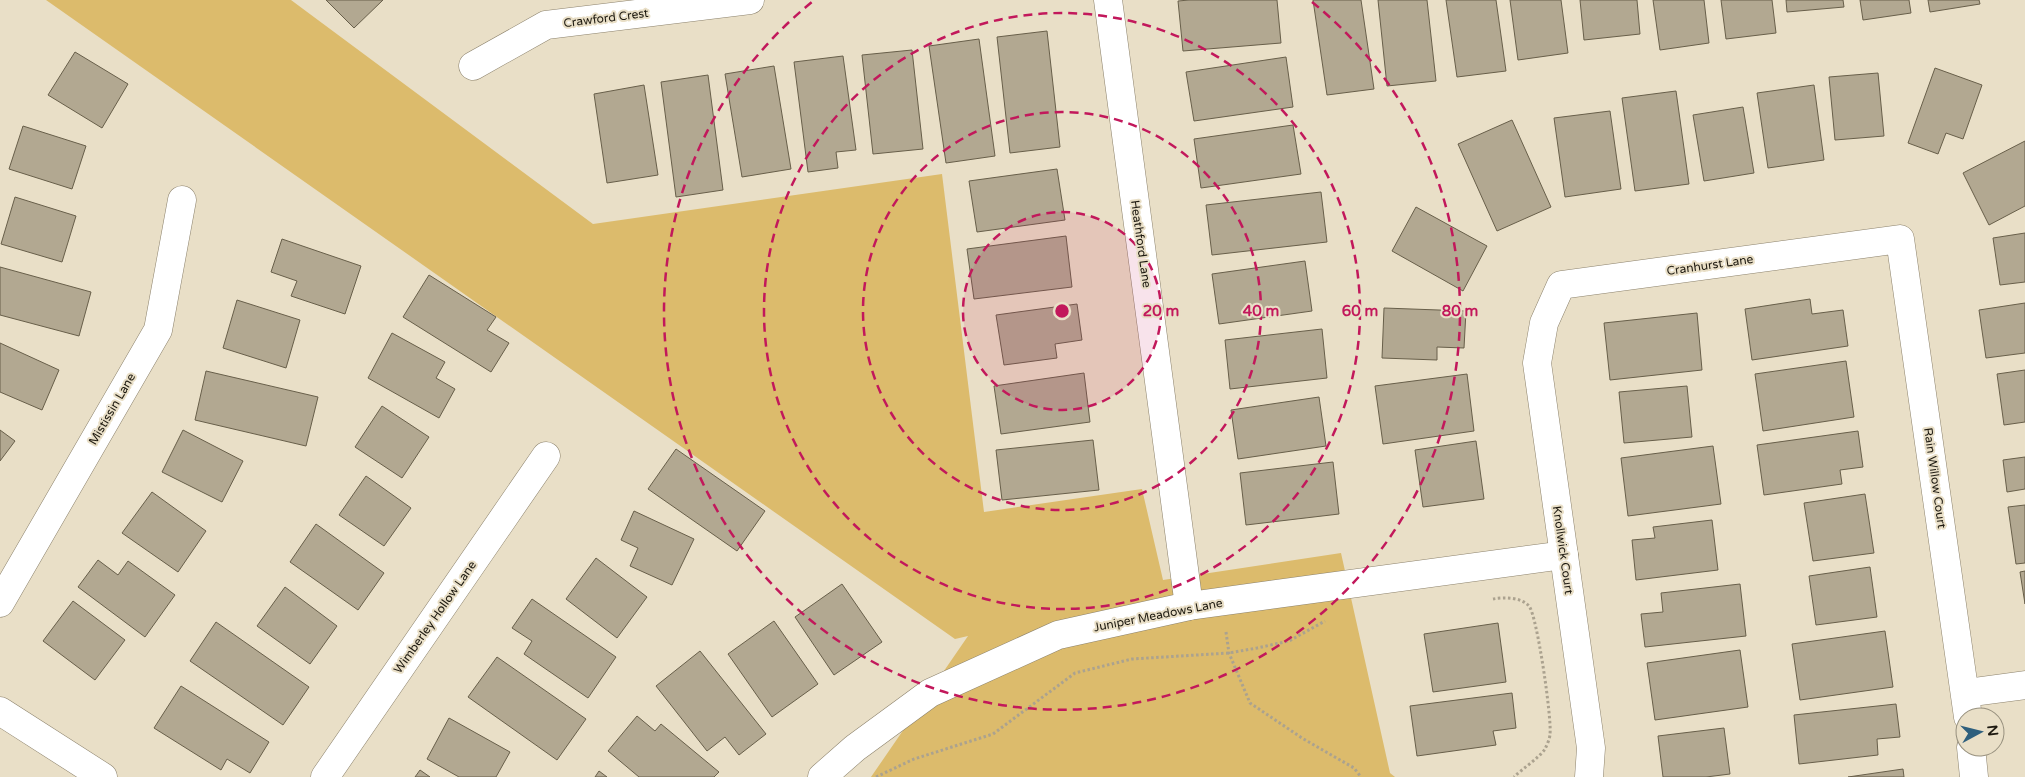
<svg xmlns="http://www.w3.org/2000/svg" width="2025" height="777" font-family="'Varela Round',sans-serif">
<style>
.green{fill:#dcbb6c}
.building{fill:#b2a891;stroke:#685f4a}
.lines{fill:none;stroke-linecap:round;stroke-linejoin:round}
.street-casing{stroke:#8c826c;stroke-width:29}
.path{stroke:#aba28f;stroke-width:3;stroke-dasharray:2.5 2.5;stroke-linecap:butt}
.street{stroke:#fff;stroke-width:28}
.ring{fill:none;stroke:#c2185b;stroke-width:2.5;stroke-dasharray:9 6}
.labels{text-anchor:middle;stroke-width:4;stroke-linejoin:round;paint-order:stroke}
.street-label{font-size:12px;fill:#1d1910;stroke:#e9dfc7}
.centre{fill:#c2185b;stroke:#e9dfc7;stroke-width:2.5}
.ring-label{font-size:15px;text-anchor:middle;font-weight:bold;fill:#c2185b;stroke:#e9dfc7;stroke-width:4;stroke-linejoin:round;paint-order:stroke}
</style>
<rect width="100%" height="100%" fill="#e9dfc7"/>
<polygon class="green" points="46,0 291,0 593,224 942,174 984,512 1142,489 1163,580 1341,553 1390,773 1395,777 871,777 968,636 955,639"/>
<g class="building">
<polygon points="326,0 383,0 354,28"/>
<polygon points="1189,0 1277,0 1281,43 1183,51 1178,1"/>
<polygon points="1313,0 1361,0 1374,89 1327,95"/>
<polygon points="1378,0 1427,0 1436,81 1387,86"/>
<polygon points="1446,0 1496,0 1506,71 1457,77"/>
<polygon points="1510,0 1561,0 1568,53 1518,60"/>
<polygon points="1580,0 1637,0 1640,34 1584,40"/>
<polygon points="1653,0 1704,0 1709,43 1660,50"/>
<polygon points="1721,0 1772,0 1776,33 1726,39"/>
<polygon points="1786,0 1843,0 1844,7 1787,12"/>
<polygon points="1860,0 1909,0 1911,13 1863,20"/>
<polygon points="1928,0 1979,0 1980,4 1930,12"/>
<polygon points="1047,31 1060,147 1010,153 997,37"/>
<polygon points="979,39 995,156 946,163 929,46"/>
<polygon points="912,50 923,149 873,154 862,55"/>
<polygon points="75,52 128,84 102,128 48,95"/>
<polygon points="843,56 856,150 836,152 838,168 808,172 794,62"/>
<polygon points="1286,57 1293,107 1194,121 1186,72"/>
<polygon points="774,66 791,169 742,177 725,74"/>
<polygon points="1935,68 1982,85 1963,139 1946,133 1938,154 1908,143"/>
<polygon points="1878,73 1884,136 1835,140 1829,77"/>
<polygon points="708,75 723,190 676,197 661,82"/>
<polygon points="644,85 658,175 607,183 594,94"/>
<polygon points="1814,85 1824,160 1768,168 1757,93"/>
<polygon points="1676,91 1689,184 1635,191 1622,98"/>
<polygon points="1743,107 1754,173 1704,181 1693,115"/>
<polygon points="1610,111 1621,189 1565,197 1554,118"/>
<polygon points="1512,120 1551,207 1497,231 1458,144"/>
<polygon points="1293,125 1301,174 1201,188 1194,139"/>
<polygon points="23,126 86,146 72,189 9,169"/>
<polygon points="2025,141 2025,206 1989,225 1963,173"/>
<polygon points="1057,169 1065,220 977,232 969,181"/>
<polygon points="1321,192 1327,242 1212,255 1206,205"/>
<polygon points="15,197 76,216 62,262 1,244"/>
<polygon points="1416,207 1487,246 1463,291 1392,251"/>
<polygon points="2025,233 2025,282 2000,285 1993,238"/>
<polygon points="1066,236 1072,287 974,299 967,249"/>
<polygon points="282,239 361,266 345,314 291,296 297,281 271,272"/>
<polygon points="1305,261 1312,311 1219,324 1212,274"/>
<polygon points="0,267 91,292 79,336 0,315"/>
<polygon points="429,275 496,317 487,330 509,343 491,372 403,317"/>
<polygon points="1810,299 1812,314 1843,310 1848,346 1752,360 1745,309"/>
<polygon points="237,300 300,320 286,368 223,348"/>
<polygon points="2025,303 2025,353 1986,358 1979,310"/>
<polygon points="1077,304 1082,340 1055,344 1057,358 1004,365 996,315"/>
<polygon points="1384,308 1466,311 1464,348 1437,347 1437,360 1382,358"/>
<polygon points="1697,313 1702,370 1610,380 1604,323"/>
<polygon points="1322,329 1327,378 1230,389 1225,340"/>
<polygon points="392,333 445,362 436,378 455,389 439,418 368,378"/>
<polygon points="0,343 59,370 42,410 0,392"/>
<polygon points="1846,361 1854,417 1763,431 1755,374"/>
<polygon points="2025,370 2025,422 2004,425 1997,374"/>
<polygon points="206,371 318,397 306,446 195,420"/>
<polygon points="1084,373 1090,422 1001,434 994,386"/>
<polygon points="1467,374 1474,431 1383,444 1375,386"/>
<polygon points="1687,386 1692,437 1624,443 1619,392"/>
<polygon points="1319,397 1326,446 1238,459 1231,410"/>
<polygon points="382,406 429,437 402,478 355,447"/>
<polygon points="0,430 15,441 0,461"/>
<polygon points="183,430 243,461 222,502 162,472"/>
<polygon points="1858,431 1863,467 1840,470 1842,484 1764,495 1757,445"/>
<polygon points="1093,440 1099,490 1002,500 996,450"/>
<polygon points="1476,441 1484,499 1423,507 1415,450"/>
<polygon points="1713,446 1721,504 1628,516 1621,458"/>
<polygon points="676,449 765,511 737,551 648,489"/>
<polygon points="2025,457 2025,489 2007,492 2003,460"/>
<polygon points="1333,462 1339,514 1246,525 1240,473"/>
<polygon points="366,476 411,508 384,546 339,515"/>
<polygon points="152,492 206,531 178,572 122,533"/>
<polygon points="1865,494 1874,553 1813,561 1804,503"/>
<polygon points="2025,505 2025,563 2016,564 2008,507"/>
<polygon points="634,511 694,539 672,585 630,566 638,548 621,540"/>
<polygon points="1712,520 1718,570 1636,580 1632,540 1655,538 1653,527"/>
<polygon points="316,524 384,573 358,610 290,562"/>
<polygon points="596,558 647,597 617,638 566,599"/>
<polygon points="98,560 118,575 128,561 175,595 145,637 78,587"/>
<polygon points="1870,567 1877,617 1816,625 1809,576"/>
<polygon points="2025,571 2025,604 2020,572"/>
<polygon points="842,584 882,642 834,675 795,617"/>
<polygon points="1740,584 1746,636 1645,647 1641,614 1663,612 1661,593"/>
<polygon points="285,587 337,626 310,664 257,626"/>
<polygon points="532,599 616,657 588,698 524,654 532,641 512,628"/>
<polygon points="73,601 125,640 95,680 43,641"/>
<polygon points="774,621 818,684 772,717 728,654"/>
<polygon points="216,622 309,687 283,725 190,661"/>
<polygon points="1498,623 1506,682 1433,692 1424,634"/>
<polygon points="1885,631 1893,687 1800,700 1792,644"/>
<polygon points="1740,650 1748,707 1655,720 1647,663"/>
<polygon points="700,651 766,734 739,755 725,737 707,751 656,686"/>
<polygon points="497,657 586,719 557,760 468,697"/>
<polygon points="181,686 269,742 250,773 227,759 221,770 154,728"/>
<polygon points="1512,693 1516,728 1493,731 1496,745 1417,756 1410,706"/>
<polygon points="1896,704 1900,737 1877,739 1878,755 1799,764 1794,715"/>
<polygon points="637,716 655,731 661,724 719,772 714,777 639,777 608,751"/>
<polygon points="449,718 510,752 496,777 459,777 427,759"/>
<polygon points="1724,728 1730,774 1706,777 1663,777 1658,736"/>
<polygon points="1903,769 1904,777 1848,777"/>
<polygon points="420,770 430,777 415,777"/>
<polygon points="599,771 607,777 595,777"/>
</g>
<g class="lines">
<defs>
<g id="street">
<polyline points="1108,0 1189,606"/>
<polyline points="473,66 546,25 750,0"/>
<polyline points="0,603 158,330 182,200"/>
<polyline points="1966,693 2025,685"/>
<polyline points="0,711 103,777"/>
<polyline points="1971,747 1974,777"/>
<polyline points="325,777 546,456"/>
<polyline points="822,777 855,748 930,693 1058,635 1189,606 1564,555"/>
<polyline points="1589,777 1591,748 1537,363 1544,323 1561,285 1900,239 1968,717"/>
</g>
</defs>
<use href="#street" class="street-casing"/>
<g class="path">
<path d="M1493,599c11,-2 28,-2 36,7 8,9 23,113 21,128 0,4 -3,11 -5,15 -6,9 -23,20 -31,28"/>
<polyline points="1226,632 1229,653 1250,703 1302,738 1354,768 1361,777"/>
<polyline points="876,777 914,759 993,734 1075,673 1132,659 1229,653 1257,648 1289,641 1325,621"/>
</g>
<use href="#street" class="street"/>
</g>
<circle cx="1062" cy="311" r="99" fill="#c2185b" fill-opacity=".12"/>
<g class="ring">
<circle cx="1062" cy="311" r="99"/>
<circle cx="1062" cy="311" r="199"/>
<circle cx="1062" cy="311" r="298"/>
<path d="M1312 2A398 398 0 1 1 812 2"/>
</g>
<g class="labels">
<g class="street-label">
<text transform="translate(606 18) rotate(-7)" y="4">Crawford Crest</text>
<text transform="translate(1141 244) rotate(82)" y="4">Heathford Lane</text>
<text transform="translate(1710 265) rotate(-8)" y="4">Cranhurst Lane</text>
<text transform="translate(112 409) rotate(-60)" y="4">Mistissin Lane</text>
<text transform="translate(1935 478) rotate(82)" y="4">Rain Willow Court</text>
<text transform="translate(1563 550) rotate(82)" y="4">Knollwick Court</text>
<text transform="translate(1158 615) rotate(-11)" y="4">Juniper Meadows Lane</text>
<text transform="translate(435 617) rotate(-55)" y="4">Wimberley Hollow Lane</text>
</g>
</g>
<circle cx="1062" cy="311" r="8" class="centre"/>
<g class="ring-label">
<text x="1161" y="316">20 m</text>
<text x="1261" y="316">40 m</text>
<text x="1360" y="316">60 m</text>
<text x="1460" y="316">80 m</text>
</g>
<g transform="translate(1980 732) rotate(83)"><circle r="24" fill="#e9dfc7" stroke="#97907e"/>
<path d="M0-4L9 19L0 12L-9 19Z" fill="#2e5f7d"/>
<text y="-8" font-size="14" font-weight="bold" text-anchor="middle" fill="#1d1910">N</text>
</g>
</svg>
